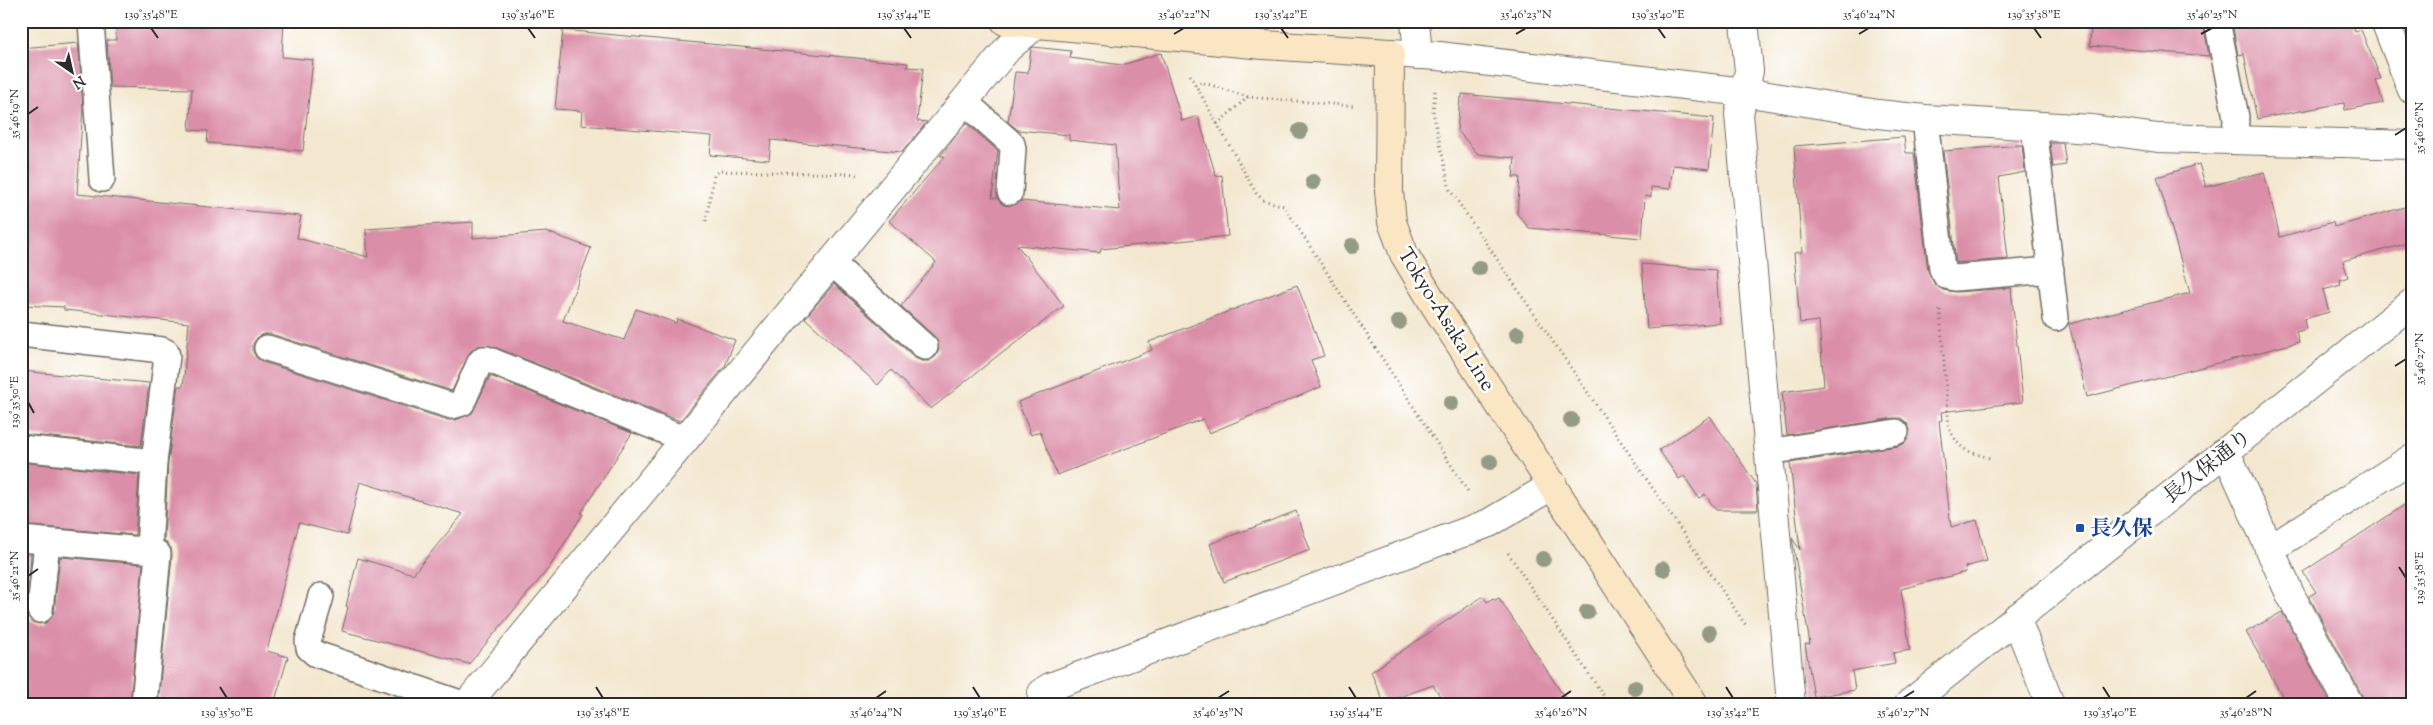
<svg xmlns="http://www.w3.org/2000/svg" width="2433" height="725" font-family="'Sorts Mill Goudy','Noto Serif JP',serif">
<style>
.building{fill:#db8ea8}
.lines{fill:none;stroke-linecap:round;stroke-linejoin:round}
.service-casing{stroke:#716d64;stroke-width:28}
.minor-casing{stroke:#716d64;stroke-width:30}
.tertiary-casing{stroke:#716d64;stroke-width:30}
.secondary-casing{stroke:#716d64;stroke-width:30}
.path{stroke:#716d64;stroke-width:3;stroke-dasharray:1 4;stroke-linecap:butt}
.service{stroke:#fff;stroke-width:25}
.minor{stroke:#fff;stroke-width:28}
.tertiary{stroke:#fff;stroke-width:28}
.secondary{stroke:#fbe6c4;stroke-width:28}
.tree{fill:#949b85}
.ticks{fill:none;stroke:#2b2b2b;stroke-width:2}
.transit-dot{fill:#1a4fb4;stroke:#fff;stroke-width:2}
.labels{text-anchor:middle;stroke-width:5;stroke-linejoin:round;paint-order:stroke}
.street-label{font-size:21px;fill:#2b2b2b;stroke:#fff}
.transit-label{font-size:21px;font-weight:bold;fill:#164399;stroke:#fff;text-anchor:start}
.neatline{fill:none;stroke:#2b2b2b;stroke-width:2}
.ticks-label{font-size:12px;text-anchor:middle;fill:#2b2b2b}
</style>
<rect width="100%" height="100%" fill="#fff"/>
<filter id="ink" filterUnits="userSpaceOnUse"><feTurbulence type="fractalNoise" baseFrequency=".02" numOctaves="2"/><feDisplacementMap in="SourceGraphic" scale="10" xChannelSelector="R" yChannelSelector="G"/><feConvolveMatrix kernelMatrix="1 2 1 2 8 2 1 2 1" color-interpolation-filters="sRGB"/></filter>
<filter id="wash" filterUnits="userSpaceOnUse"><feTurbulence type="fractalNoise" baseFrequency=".0096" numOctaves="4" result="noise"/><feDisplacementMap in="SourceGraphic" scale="20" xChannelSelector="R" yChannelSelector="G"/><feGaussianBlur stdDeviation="1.12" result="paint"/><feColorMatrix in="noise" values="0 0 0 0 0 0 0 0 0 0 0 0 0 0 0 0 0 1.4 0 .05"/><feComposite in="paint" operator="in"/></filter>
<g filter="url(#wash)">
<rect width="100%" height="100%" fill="#f3e7cf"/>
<g id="blocks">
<g class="building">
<polygon points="117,21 284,21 282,57 313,60 303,151 207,143 208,131 189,130 192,89 110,87 107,40 116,40"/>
<polygon points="2091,21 2203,21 2209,56 2090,46"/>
<polygon points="2232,21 2353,21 2355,32 2361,30 2381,79 2376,80 2383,103 2345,110 2344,103 2257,119 2244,54 2238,55"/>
<polygon points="563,30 908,63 907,67 923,68 917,121 927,122 902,152 771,140 769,160 710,155 712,136 581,125 582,111 555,109"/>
<polygon points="78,43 83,107 77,194 301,216 297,238 368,257 366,229 473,222 473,238 547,232 591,248 563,321 624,340 636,309 676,323 677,319 735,340 725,366 680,421 492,346 478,346 470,352 452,391 271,334 263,334 257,338 253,344 253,352 257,358 263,362 448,420 456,420 472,413 490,376 632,433 581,513 583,514 549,568 469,664 342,631 348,607 346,606 358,558 413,574 463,514 360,482 347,535 299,523 267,651 288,657 274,704 158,704 172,555 171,548 164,540 168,463 178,386 183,386 189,323 64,310 64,307 21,305 21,48"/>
<polygon points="1033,47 1071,51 1070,58 1122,65 1161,53 1182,121 1198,116 1216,176 1222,175 1228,236 1101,249 1100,253 1017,245 1064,306 1001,354 1001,353 931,409 891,370 878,385 805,318 834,284 915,358 922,361 929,361 936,356 939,350 935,337 901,306 936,262 889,221 945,156 940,156 966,123 998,151 992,198 997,198 1002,204 1009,206 1021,201 1120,210 1115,145 1069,140 1069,135 1018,130 1008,122 1015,72 1028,73 1031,49"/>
<polygon points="1462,94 1714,118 1709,169 1673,165 1670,189 1651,187 1651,197 1645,196 1642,238 1529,228 1517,214 1520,177 1513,177 1515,158 1478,154 1457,130 1460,98 1462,98"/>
<polygon points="1904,137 1906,153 1914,153 1928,271 1934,283 1943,290 1956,292 2011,288 2023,402 1941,412 1942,420 1939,421 1951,527 1977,520 1987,561 1965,567 1966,572 1901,589 1910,650 1893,653 1895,663 1852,671 1855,690 1814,697 1805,644 1810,644 1792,538 1800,550 1790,463 1898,446 1905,443 1910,430 1907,423 1901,418 1894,418 1787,435 1782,392 1824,386 1819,321 1800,323 1794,253 1802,252 1794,146"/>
<polygon points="2050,143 2063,143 2066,165 2053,167"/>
<polygon points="2022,145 2025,172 1999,177 2008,259 1956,263 1943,151"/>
<polygon points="2199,164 2206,187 2264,172 2280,237 2333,222 2334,227 2412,205 2412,242 2343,261 2348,277 2340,280 2341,285 2323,290 2329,312 2304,319 2306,329 2296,332 2299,342 2087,397 2069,324 2190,293 2157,177"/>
<polygon points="1642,264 1716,270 1720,323 1647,329"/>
<polygon points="1297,285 1324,356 1311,360 1321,387 1209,433 1203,419 1057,475 1040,431 1031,435 1018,402 1152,350 1149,342"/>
<polygon points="21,371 149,383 141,446 21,434"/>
<polygon points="1710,416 1756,484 1758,510 1716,510 1705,494 1699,498 1684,476 1679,479 1659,450"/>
<polygon points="21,462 139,475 135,535 21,525"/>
<polygon points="2412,500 2412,704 2365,704 2363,697 2309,596 2316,592 2303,572"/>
<polygon points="1296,511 1310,550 1224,582 1210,544"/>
<polygon points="21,553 31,554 27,615 32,622 39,624 46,623 54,612 60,557 143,564 130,704 21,704"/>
<polygon points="1483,596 1487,602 1493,598 1495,600 1499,598 1569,704 1445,704 1433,685 1384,703 1371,672"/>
<polygon points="2282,612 2331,704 2287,704 2246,632"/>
</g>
</g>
</g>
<g filter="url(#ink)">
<use href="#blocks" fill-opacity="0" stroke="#716d64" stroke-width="1"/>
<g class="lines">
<defs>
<g id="service">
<polyline points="91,21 102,179"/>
<polyline points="2217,21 2236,117 2235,141"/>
<polyline points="964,101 1012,144 1013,149 1010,192"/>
<polyline points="1925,119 1942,269 1946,276 1955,278 2051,270"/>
<polyline points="2034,126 2056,318"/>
<polyline points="831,262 925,347"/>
<polyline points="21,334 162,350 166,352 167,356 154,462 21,448"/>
<polyline points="267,348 452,406 462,403 480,362 483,359 487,359 684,439"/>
<polyline points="1768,452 1896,432"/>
<polyline points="21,539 154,551 158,554 144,704"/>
<polyline points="149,550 154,462"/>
<polyline points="321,596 308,641 309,648 316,654 463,704"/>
<polyline points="40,610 47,542"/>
</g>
<g id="minor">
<polyline points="1415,21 1418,55"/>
<polyline points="1744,21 1749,71 1739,114 1791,704"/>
<polyline points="2385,21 2412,90"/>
<polyline points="1390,53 1439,56 1744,92 1878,114 1925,119 2092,129 2158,138 2412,145"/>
<polyline points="2226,452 2290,594 2349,704"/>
<polyline points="2269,550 2412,458"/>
<polyline points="2016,618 2050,704"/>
<polyline points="467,704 1008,48 1040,21"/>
<polyline points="1042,704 1042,693 1050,687 1489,523 1553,485"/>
</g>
<polyline id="tertiary" points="1909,704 2412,303"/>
<polyline id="secondary" points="1005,21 1264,45 1390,53 1389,191 1392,222 1404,254 1434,304 1694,704"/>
</defs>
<use href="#service" class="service-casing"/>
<use href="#minor" class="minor-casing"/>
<use href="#tertiary" class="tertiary-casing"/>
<use href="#secondary" class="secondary-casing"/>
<g class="path">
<polyline points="1190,75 1256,193 1263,200 1284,206 1469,493"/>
<polyline points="1195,85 1201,82 1248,97 1355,106"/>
<polyline points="1435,91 1433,112 1450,190 1747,627"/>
<polyline points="1217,124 1248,97"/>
<polyline points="706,221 714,175 720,171 858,174"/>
<path d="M1940,310l9,118c11,23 17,23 41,30"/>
<polyline points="1508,553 1609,704"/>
</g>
<use href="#service" class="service"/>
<use href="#minor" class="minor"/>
<use href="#tertiary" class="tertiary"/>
<use href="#secondary" class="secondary"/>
</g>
<g class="tree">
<circle cx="1300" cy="131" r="8"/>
<circle cx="1313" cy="182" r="8"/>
<circle cx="1352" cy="246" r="8"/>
<circle cx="1479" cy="268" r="8"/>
<circle cx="1399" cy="322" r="8"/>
<circle cx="1517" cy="334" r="8"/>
<circle cx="1451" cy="403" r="8"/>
<circle cx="1571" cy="420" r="8"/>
<circle cx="1490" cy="462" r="8"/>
<circle cx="1543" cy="559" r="8"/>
<circle cx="1663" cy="569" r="8"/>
<circle cx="1587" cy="612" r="8"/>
<circle cx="1709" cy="633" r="8"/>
<circle cx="1635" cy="688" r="8"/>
</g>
</g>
<path class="ticks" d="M151,28l7,10M528,28l7,10M904,28l7,10M1281,28l7,10M1658,28l7,10M2034,28l7,10M1174,34l10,-6M1516,34l10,-6M1859,34l10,-6M2201,34l11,-6M28,114l10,-7M2395,135l11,-7M2395,366l11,-7M28,402l6,11M2399,567l7,11M28,576l10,-7M220,687l7,11M596,687l7,11M973,687l7,11M1349,687l7,11M1726,687l7,11M2103,687l7,11M876,698l10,-7M1218,698l11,-7M1561,698l10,-7M1903,698l11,-7M2246,698l10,-7"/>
<rect class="transit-dot" x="2075" y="523" width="10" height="10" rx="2.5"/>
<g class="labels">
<g class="street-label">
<text transform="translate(1447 319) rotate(58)" y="7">Tokyo-Asaka Line</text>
<text transform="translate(2207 466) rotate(-38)" y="7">長久保通り</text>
</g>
<g class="transit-label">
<text x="2090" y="535">長久保</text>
</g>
</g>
<rect width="2433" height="725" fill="none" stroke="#fff" stroke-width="55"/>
<g transform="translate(72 72) rotate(146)" stroke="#ffffff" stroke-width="4" paint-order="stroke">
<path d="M0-4L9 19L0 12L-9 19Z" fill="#2b2b2b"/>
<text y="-8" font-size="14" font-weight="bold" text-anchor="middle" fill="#2b2b2b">N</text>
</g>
<rect x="28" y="28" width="2378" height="670" class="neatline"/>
<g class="ticks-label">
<text x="151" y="18">139°35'48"E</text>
<text x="528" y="18">139°35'46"E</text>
<text x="904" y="18">139°35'44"E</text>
<text x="1184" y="18">35°46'22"N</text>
<text x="1281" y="18">139°35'42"E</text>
<text x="1526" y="18">35°46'23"N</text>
<text x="1658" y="18">139°35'40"E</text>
<text x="1869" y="18">35°46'24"N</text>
<text x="2034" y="18">139°35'38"E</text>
<text x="2212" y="18">35°46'25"N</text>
<text transform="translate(14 114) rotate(-90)" y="4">35°46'19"N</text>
<text transform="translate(2419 128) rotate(-90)" y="4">35°46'26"N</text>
<text transform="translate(2419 359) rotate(-90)" y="4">35°46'27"N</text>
<text transform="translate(14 402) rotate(-90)" y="4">139°35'50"E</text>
<text transform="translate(14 576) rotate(-90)" y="4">35°46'21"N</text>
<text transform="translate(2419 578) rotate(-90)" y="4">139°35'38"E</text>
<text x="227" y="716">139°35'50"E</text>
<text x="603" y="716">139°35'48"E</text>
<text x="876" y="716">35°46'24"N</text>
<text x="980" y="716">139°35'46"E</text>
<text x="1218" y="716">35°46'25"N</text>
<text x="1356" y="716">139°35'44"E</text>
<text x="1561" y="716">35°46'26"N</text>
<text x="1733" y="716">139°35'42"E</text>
<text x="1903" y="716">35°46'27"N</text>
<text x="2110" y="716">139°35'40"E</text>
<text x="2246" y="716">35°46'28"N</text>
</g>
</svg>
